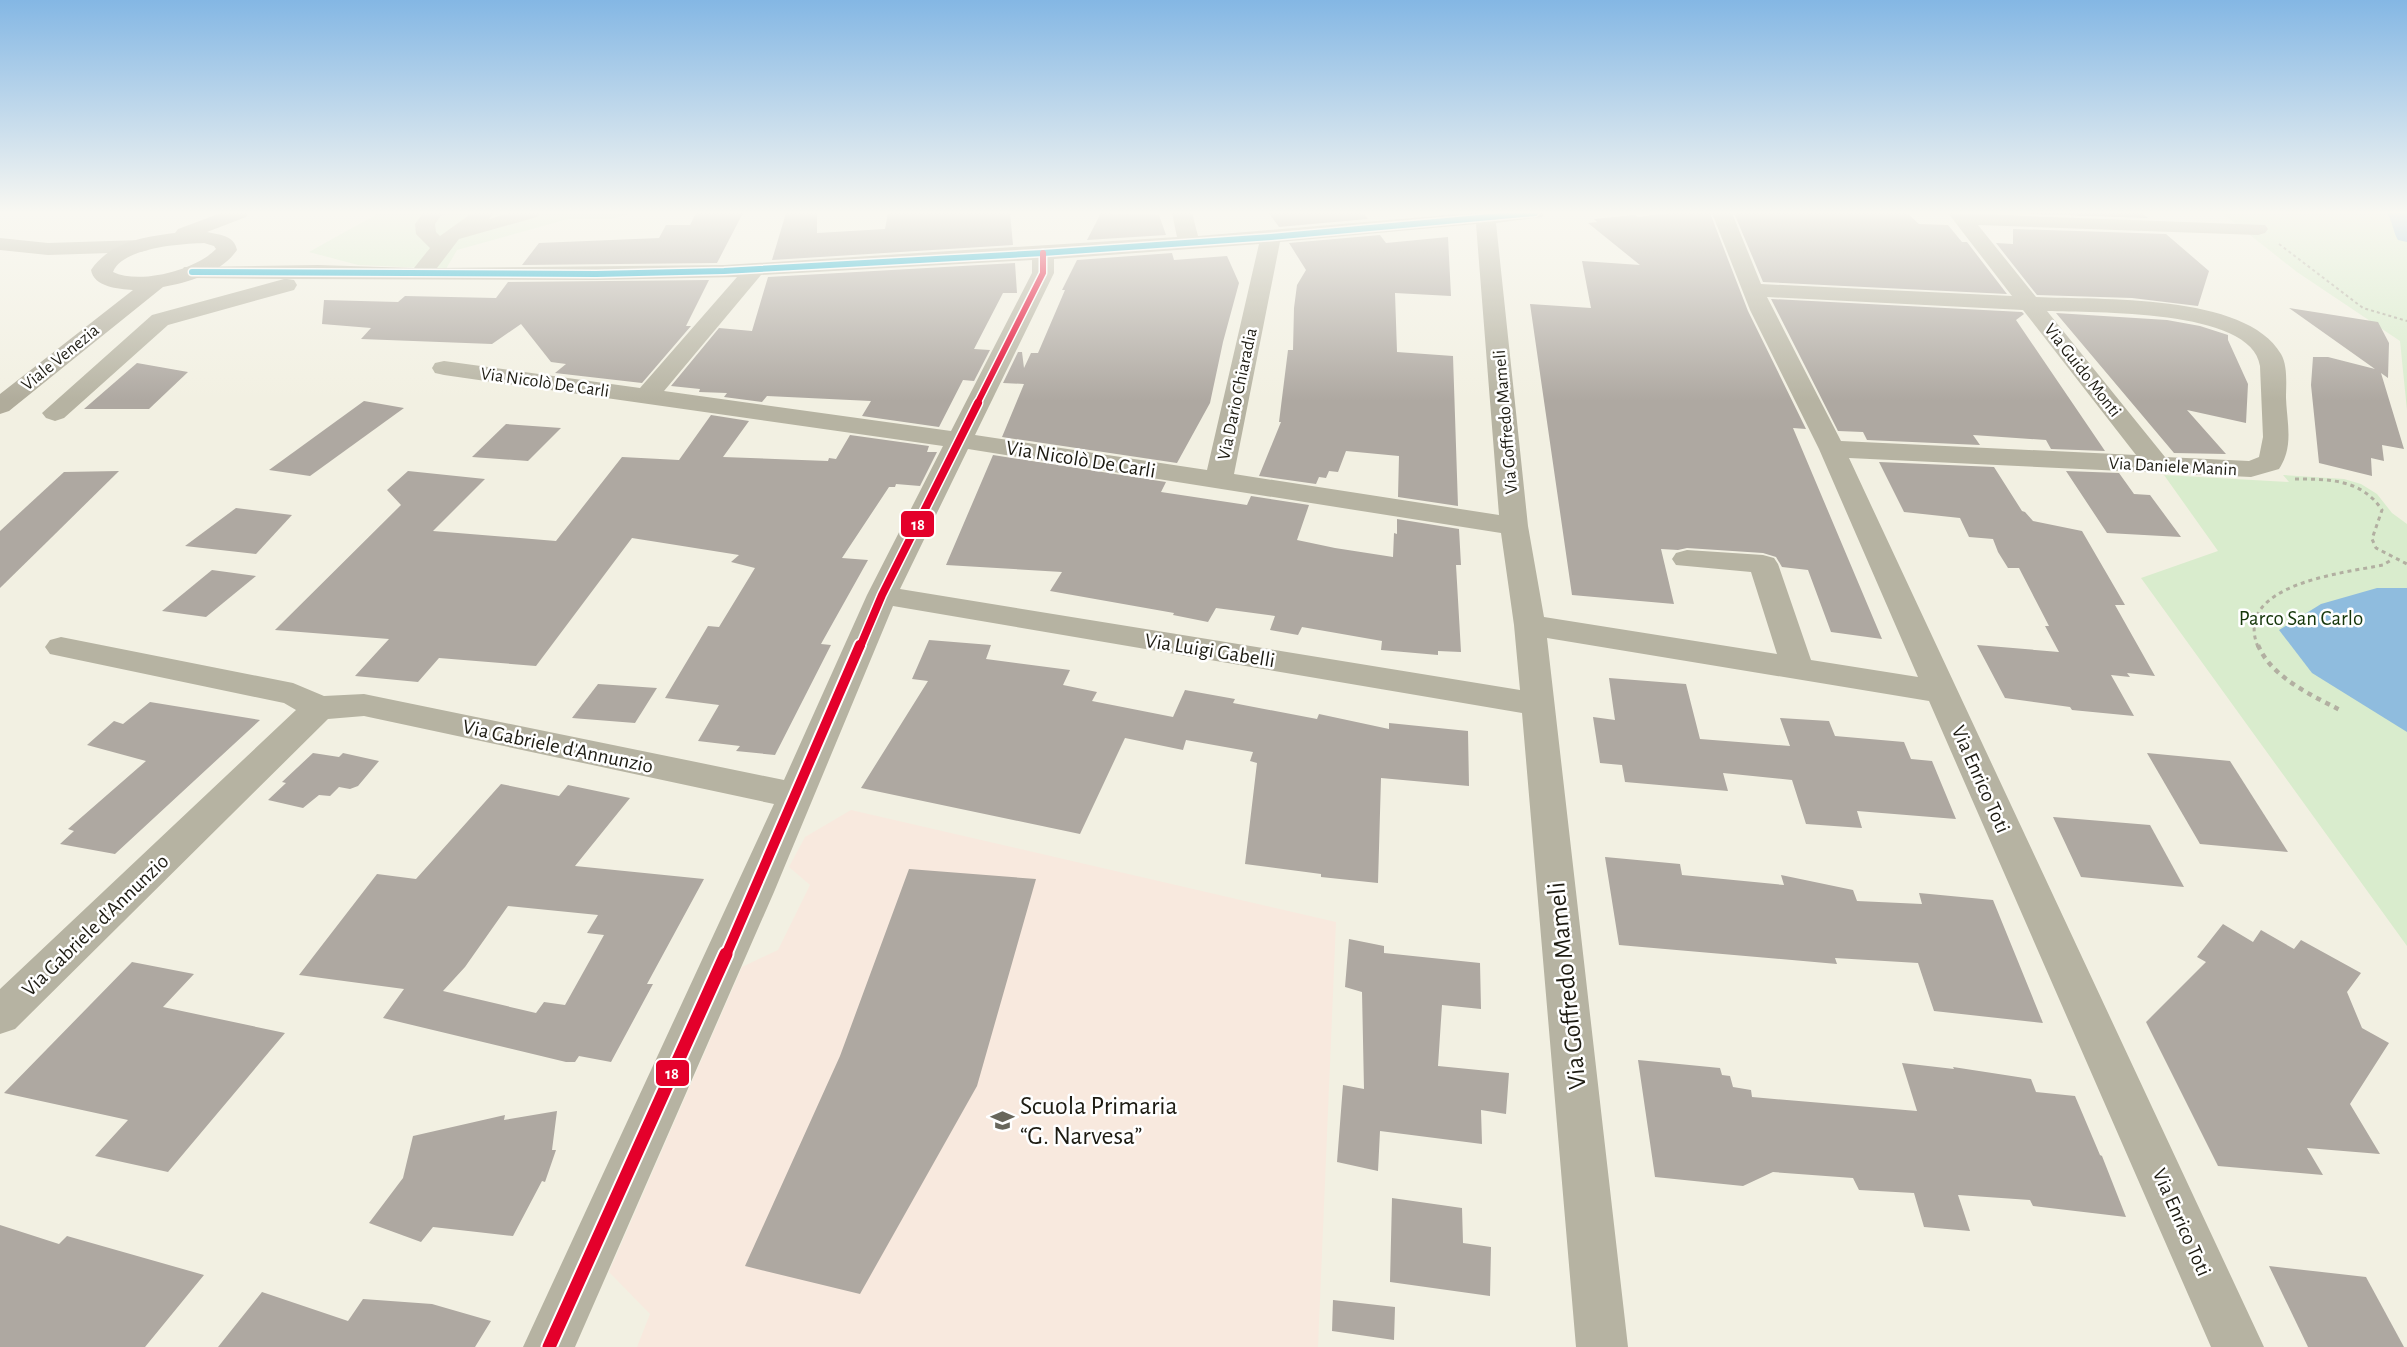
<svg xmlns="http://www.w3.org/2000/svg" width="2407" height="1347" font-family="'Alegreya Sans',sans-serif">
<style>
.education{fill:#f8e9de}
.green{fill:#d9eccd}
.water{fill:#8fbcde}
.lines{fill:none;stroke-linecap:round;stroke-linejoin:round}
.canal{fill:#8fbcde;fill-rule:evenodd}
.building{fill:#aea8a1;fill-rule:evenodd}
.path-far2{stroke:#b2afa1;stroke-width:2;stroke-dasharray:3 3;stroke-linecap:butt}
.path-far1{stroke:#b2afa1;stroke-width:3;stroke-dasharray:4 4;stroke-linecap:butt}
.path{stroke:#b2afa1;stroke-width:4.5;stroke-dasharray:5 5;stroke-linecap:butt}
.minor{fill:#b6b3a2;fill-rule:evenodd}
.major{fill:#b0ac9b;fill-rule:evenodd}
.bus-1-casing{stroke:#fff;stroke-width:9}
.bus-2-far3-casing{stroke:#fff;stroke-width:9}
.bus-2-far2-casing{stroke:#fff;stroke-width:11}
.bus-2-far1-casing{stroke:#fff;stroke-width:14}
.bus-2-casing{stroke:#fff;stroke-width:17}
.bus-1{stroke:#00a9ce;stroke-width:6}
.bus-2-far3{stroke:#e4002b;stroke-width:6}
.bus-2-far2{stroke:#e4002b;stroke-width:8}
.bus-2-far1{stroke:#e4002b;stroke-width:10}
.bus-2{stroke:#e4002b;stroke-width:13}
.labels{text-anchor:middle;stroke-width:5;stroke-linejoin:round;paint-order:stroke}
.far-street-label{font-size:18px;fill:#1d1b12;stroke:#fff}
.street-label{font-size:21px;fill:#1d1b12;stroke:#fff}
.park-label{font-size:21px;fill:#15360a;stroke:#fff}
.near-street-label{font-size:26px;fill:#1d1b12;stroke:#fff}
.near-poi-label{font-size:26px;fill:#1d1b12;stroke:#fff;text-anchor:start}
.line-badge{stroke:#fff;stroke-width:2}
.badge-label{font-size:16px;text-anchor:middle;font-weight:bold;fill:#fff}
</style>
<rect width="100%" height="100%" fill="#f2f0e2"/>
<polygon class="education" points="851,810 1336,922 1318,1347 637,1347 650,1314 609,1272 742,967 778,950 810,885 789,867 805,837"/>
<g class="green">
<polygon points="379,213 631,213 612,219 568,219 457,250 446,269 358,265 309,252"/>
<polygon points="2222,213 2407,213 2407,410 2400,341 2297,272"/>
<polygon points="2164,475 2289,482 2283,475 2344,479 2361,484 2377,494 2392,513 2407,524 2407,946 2141,578 2218,551"/>
</g>
<polygon class="water" points="2377,588 2407,588 2407,732 2312,673 2279,630 2321,604"/>
<g class="lines">
<path class="canal" d="M2387,213h20v29l-9,-2c-5,-8 -5,-18 -11,-27z"/>
</g>
<g class="building">
<polygon points="696,213 743,213 717,263 522,265 539,243 659,238 666,225 690,225"/>
<polygon points="786,213 817,213 817,233 885,229 888,213 1010,213 1013,245 772,260"/>
<polygon points="1101,213 1159,215 1166,235 1087,240"/>
<polygon points="1269,213 1363,213 1368,219 1279,227"/>
<polygon points="1672,213 1710,213 1748,311 1806,429 1793,428 1882,639 1831,632 1808,570 1782,567 1776,557 1763,553 1687,548 1678,550 1661,549 1674,604 1572,595 1530,304 1591,308 1582,261 1640,265 1588,223 1597,222 1594,219 1635,215 1638,217"/>
<polygon points="1734,213 1907,213 1919,224 1948,225 1962,242 1967,242 2007,294 1763,282"/>
<polygon points="2014,213 2141,213 2148,218"/>
<polygon points="2013,229 2166,234 2209,271 2198,306 2132,298 2037,295 1996,243 2013,244"/>
<polygon points="1380,235 1386,243 1448,237 1451,296 1395,293 1397,352 1453,356 1458,506 1398,497 1399,456 1346,451 1338,472 1329,471 1326,478 1319,477 1316,484 1259,476 1281,422 1279,422 1288,350 1293,350 1294,308 1297,285 1306,270 1289,243"/>
<polygon points="1172,253 1174,260 1227,256 1239,283 1223,342 1210,403 1177,463 1002,437 1024,384 1003,383 1018,352 1022,352 1024,368 1031,353 1038,353 1065,290 1062,290 1077,260"/>
<polygon points="1015,263 1017,293 1003,293 974,349 990,350 974,381 963,380 939,427 862,416 871,401 767,396 762,402 724,397 727,393 699,392 700,389 671,386 719,328 752,331 768,277"/>
<polygon points="709,280 686,326 691,326 642,383 555,373 566,364 551,362 521,324 492,344 361,339 371,328 322,324 324,300 398,302 405,296 496,298 508,282"/>
<polygon points="1771,299 2022,312 2024,314 2016,320 2105,451 2051,449 2046,440 1973,435 1980,445 1867,440 1863,432 1838,431"/>
<polygon points="2289,308 2378,322 2389,343 2388,378 2381,373 2404,449 2382,445 2384,461 2371,458 2372,476 2319,463 2311,385 2313,357 2328,357 2375,369"/>
<polygon points="2056,313 2167,320 2200,326 2228,335 2228,340 2248,384 2246,423 2187,410 2226,454 2174,453"/>
<polygon points="137,363 188,372 149,409 84,409"/>
<polygon points="364,401 404,408 310,476 269,470"/>
<polygon points="711,415 749,421 723,457 828,461 829,458 836,459 850,435 929,446 927,452 937,452 920,486 896,484 895,487 889,487 842,558 868,560 821,644 831,645 775,755 736,751 740,746 698,741 719,705 665,698 708,626 719,627 755,568 731,562 739,555 632,538 536,666 439,658 418,682 355,676 389,639 275,630 401,505 387,490 408,471 485,479 433,531 556,541 622,457 679,460"/>
<polygon points="506,424 561,428 528,461 472,457"/>
<polygon points="993,455 1166,482 1161,492 1247,505 1251,496 1309,505 1297,540 1335,548 1393,557 1394,533 1397,534 1397,519 1459,529 1461,565 1456,565 1461,652 1438,651 1438,655 1381,650 1382,641 1302,627 1298,635 1270,630 1275,616 1216,608 1208,622 1173,615 1174,613 1050,591 1062,572 946,565"/>
<polygon points="1879,462 1994,467 2022,511 2025,512 2033,521 2082,531 2125,605 2115,605 2155,676 2127,673 2130,677 2111,675 2134,716 2072,710 2070,707 2005,698 1977,645 2059,652 2045,626 2049,626 2019,568 2008,568 1998,552 1993,539 1969,537 1960,518 1904,512"/>
<polygon points="119,471 49,540 0,588 0,531 64,472"/>
<polygon points="2066,471 2119,473 2134,494 2150,495 2181,537 2107,533"/>
<polygon points="236,508 292,515 256,554 185,546"/>
<polygon points="212,570 256,576 206,617 162,611"/>
<polygon points="929,640 991,645 986,659 1070,670 1063,685 1097,692 1092,701 1173,717 1185,690 1235,699 1233,703 1317,719 1319,714 1389,729 1389,723 1468,731 1469,786 1381,778 1378,883 1321,877 1321,874 1245,864 1257,763 1250,761 1253,752 1186,740 1183,750 1125,738 1080,834 861,788 928,681 912,679"/>
<polygon points="1609,678 1686,684 1700,739 1790,746 1780,718 1829,721 1835,736 1904,742 1911,759 1932,761 1956,819 1857,811 1862,828 1806,824 1792,780 1723,773 1728,791 1625,782 1622,765 1600,763 1593,717 1615,720"/>
<polygon points="598,684 613,685 657,688 635,723 572,718"/>
<polygon points="150,702 260,720 115,854 60,844 74,831 68,829 146,761 87,745 114,721 123,724"/>
<polygon points="313,753 339,757 343,753 379,761 358,786 350,789 339,787 330,796 319,795 303,808 268,800 286,783 282,782"/>
<polygon points="2147,753 2230,761 2288,852 2200,844"/>
<path d="M501,784l58,12 9,-11 62,13 -55,68 129,13 -57,105h6l-42,78 -32,-6 -4,6h-9l-183,-44 21,-29 -105,-14 78,-101 39,5zM508,906l90,9 -11,18 17,2 -39,70 -21,-3 -8,11 -93,-22 22,-24z"/>
<polygon points="2053,817 2150,825 2184,887 2081,877"/>
<polygon points="1605,857 1680,864 1682,875 1784,885 1781,875 1853,890 1857,901 1922,904 1919,893 1993,900 2043,1023 1934,1011 1918,963 1835,958 1837,964 1619,945"/>
<polygon points="909,869 1036,879 977,1086 860,1294 745,1266 840,1056"/>
<polygon points="2223,924 2253,942 2261,930 2294,949 2301,940 2361,973 2347,992 2362,1028 2389,1043 2350,1104 2380,1154 2307,1148 2323,1175 2218,1166 2146,1022 2206,962 2197,957"/>
<polygon points="1349,939 1384,946 1384,953 1480,963 1481,1009 1442,1005 1438,1066 1509,1073 1506,1114 1481,1110 1482,1144 1380,1131 1378,1171 1337,1162 1343,1085 1364,1089 1362,992 1345,987"/>
<polygon points="132,962 194,974 163,1007 285,1033 168,1172 95,1156 128,1120 4,1093"/>
<polygon points="1638,1060 1720,1068 1722,1075 1730,1076 1733,1087 1751,1090 1752,1097 1917,1111 1902,1063 1954,1069 1953,1067 2031,1079 2036,1092 2075,1096 2100,1155 2102,1156 2126,1217 2033,1206 2030,1200 1958,1195 1970,1231 1924,1227 1914,1193 1859,1190 1853,1178 1773,1172 1743,1186 1655,1177"/>
<polygon points="557,1111 552,1150 556,1150 545,1182 542,1181 513,1236 433,1227 421,1242 369,1223 403,1178 413,1136 505,1115 504,1120"/>
<polygon points="1392,1198 1462,1208 1463,1243 1491,1247 1490,1296 1390,1282"/>
<polygon points="0,1225 59,1244 67,1236 204,1275 145,1347 0,1347"/>
<polygon points="2269,1266 2366,1277 2404,1347 2308,1347"/>
<polygon points="262,1292 348,1321 363,1299 432,1304 491,1321 475,1347 218,1347"/>
<polygon points="1333,1300 1395,1307 1394,1340 1332,1331"/>
</g>
<g class="lines">
<polyline class="path-far2" points="2279,244 2363,308 2407,321"/>
<g class="path-far1">
<path d="M2295,479c33,0 67,0 87,31l-10,29 4,9 31,16"/>
<path d="M2258,647c-26,-63 86,-74 125,-82l10,-6"/>
</g>
<path class="path" d="M2258,645c13,32 53,50 82,65"/>
<g class="minor">
<path d="M423,213h20l-8,11 1,8 4,4 32,-23h22l-5,6 21,-6h30l-3,4 -78,22 -22,29 287,-3 453,-28 -5,-24h20l6,23 273,-23h74l-3,4 -46,6 32,303 16,91 233,37 -26,-82 -75,-7 -4,-6 4,-6 11,-3 76,5 11,3 4,6 33,96 107,17 -99,-228 -69,-139 -38,-97h20l29,71 251,12 -64,-83 317,12 3,4 -3,4 -7,2 -280,-10 58,72c63,3 210,-4 245,57 7,12 5,31 5,44 1,26 8,48 -7,71l-28,8 -402,-19 415,889h-53l-282,-646 -382,-63 81,709h-52l-54,-634 -629,-107 -119,286 -199,455h-52l251,-543 -410,-88 -36,3 -313,310 -15,5v-45l296,-279 -12,-7 -234,-49 -5,-7 5,-7 11,-3 232,46 31,13 40,-2 420,86 83,-185 76,-149 -499,-71 -9,-2 -3,-5 3,-5 9,-2 196,27 97,-111 -141,3 -309,-1 7,1 3,5 -3,5 -126,35 -104,93 -9,3 -9,-3 -4,-5 110,-98 132,-36 -92,-1 -8,-1 -3,-5 3,-5 134,-2 96,3 16,-20 -14,-14 -1,-10zM1476,224l23,291 -265,-41 46,-232zM1259,244l-52,226 -232,-35 79,-162v-14zM1032,260v13l-81,158 -287,-40 97,-116zM1767,297l256,13 113,145 -295,-14zM2047,311c45,2 205,-3 213,55l3,71 -4,20 -10,4 -84,-4zM968,449l533,84 13,92 6,65 -620,-101z"/>
<polygon points="0,238 48,243 141,240 148,242 151,246 148,250 141,252 48,255 0,250"/>
</g>
<path class="major" d="M221,213h28l-3,4 -39,15c13,3 27,3 30,18 -16,23 -47,32 -74,37l-154,124 -9,3v-20l133,-104c-15,-1 -39,-3 -42,-20 19,-28 52,-33 84,-37l3,-4zM204,243l10,3 2,3c-20,21 -76,36 -103,23 10,-25 68,-28 91,-29z"/>
<defs>
<polyline id="bus-1" points="192,272 596,274 724,271 1043,253 1271,237 1535,213"/>
<polyline id="bus-2-far3" points="977,404 1043,273 1043,253"/>
<polyline id="bus-2-far2" points="860,647 882,595 978,403"/>
<polyline id="bus-2-far1" points="726,955 860,645"/>
<polyline id="bus-2" points="549,1347 726,954"/>
</defs>
<use href="#bus-1" class="bus-1-casing"/>
<use href="#bus-2-far3" class="bus-2-far3-casing"/>
<use href="#bus-2-far2" class="bus-2-far2-casing"/>
<use href="#bus-2-far1" class="bus-2-far1-casing"/>
<use href="#bus-2" class="bus-2-casing"/>
<use href="#bus-1" class="bus-1"/>
<use href="#bus-2-far3" class="bus-2-far3"/>
<use href="#bus-2-far2" class="bus-2-far2"/>
<use href="#bus-2-far1" class="bus-2-far1"/>
<use href="#bus-2" class="bus-2"/>
</g>
<linearGradient id="sky" x2="0" y2="1"><stop stop-color="#84b7e4"/><stop offset="0.53" stop-color="#f9f8f2"/><stop offset="1" stop-color="#f9f8f2" stop-opacity="0"/></linearGradient>
<rect width="2407" height="401" fill="url(#sky)"/>
<defs>
<symbol id="school-bare" viewBox="-9 -9 18 18"><path d="M0-5L7-2L0 1L-7-2ZM-4 1L0 2.5L4 1V4Q0 6-4 4Z" fill="#68665b" stroke="#fff" stroke-width="2.5" paint-order="stroke"/></symbol>
</defs>
<g fill-rule="evenodd">
<use href="#school-bare" x="986" y="1104" width="33" height="33"/>
</g>
<g class="labels">
<g class="far-street-label">
<text transform="translate(60 357) rotate(-39)" y="6">Viale Venezia</text>
<text transform="translate(2083 370) rotate(52)" y="6">Via Guido Monti</text>
<text transform="translate(545 382) rotate(8)" y="6">Via Nicolò De Carli</text>
<text transform="translate(1237 394) rotate(-78)" y="6">Via Dario Chiaradia</text>
<text transform="translate(1505 422) rotate(-95)" y="6">Via Goffredo Mameli</text>
<text transform="translate(2173 466) rotate(3)" y="6">Via Daniele Manin</text>
</g>
<g class="street-label">
<text transform="translate(1081 459) rotate(9)" y="7">Via Nicolò De Carli</text>
<text transform="translate(1210 650) rotate(9)" y="7">Via Luigi Gabelli</text>
<text transform="translate(558 746) rotate(12)" y="7">Via Gabriele d'Annunzio</text>
<text transform="translate(1981 779) rotate(66)" y="7">Via Enrico Toti</text>
<text transform="translate(95 925) rotate(-44)" y="7">Via Gabriele d'Annunzio</text>
<text transform="translate(2182 1222) rotate(66)" y="7">Via Enrico Toti</text>
</g>
<g class="park-label">
<text x="2301" y="625">Parco San Carlo</text>
</g>
<g class="near-street-label">
<text transform="translate(1566 986) rotate(-96)" y="9">Via Goffredo Mameli</text>
</g>
<g class="near-poi-label">
<text x="1020" y="1114">Scuola Primaria<tspan x="1020" dy="30">“G. Narvesa”</tspan></text>
</g>
</g>
<g class="line-badge">
<rect x="900" y="510" width="35" height="28" rx="6" fill="#e4002b"/>
<rect x="655" y="1059" width="35" height="28" rx="6" fill="#e4002b"/>
</g>
<g class="badge-label">
<text x="918" y="530">18</text>
<text x="672" y="1079">18</text>
</g>
</svg>
